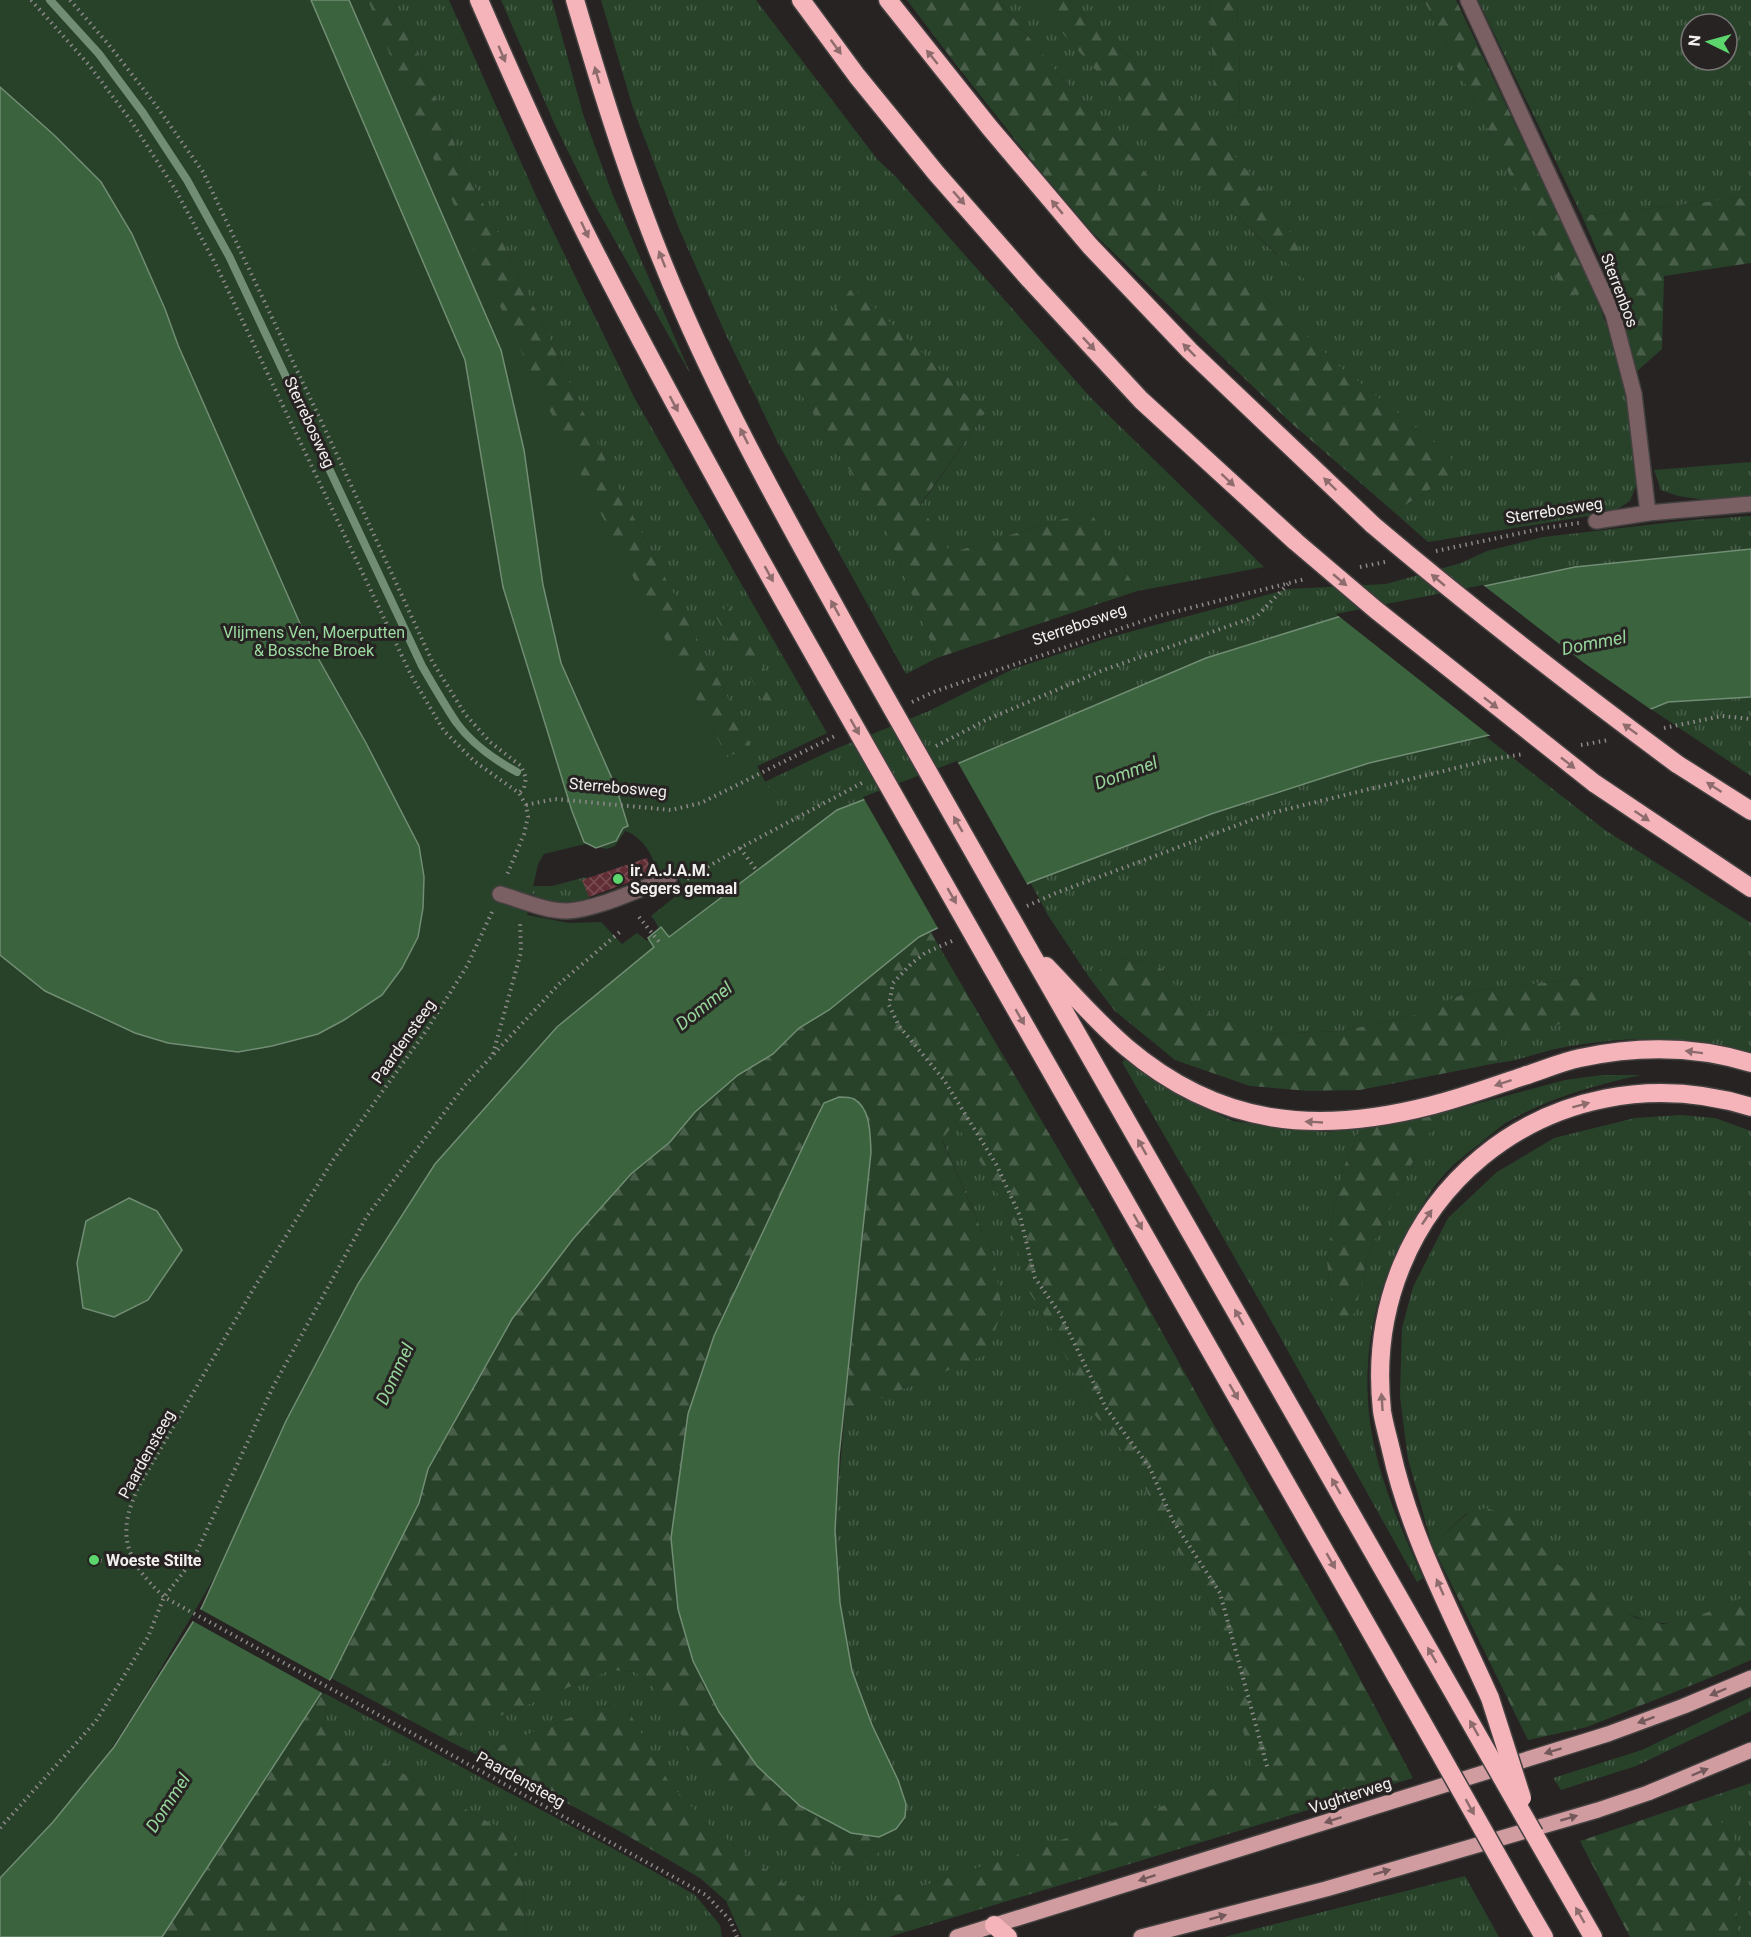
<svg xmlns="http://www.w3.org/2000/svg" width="1751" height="1937" font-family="Roboto,sans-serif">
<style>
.grass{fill:url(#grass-tufts);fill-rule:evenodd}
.forest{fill:url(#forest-firs)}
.green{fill:#28422a;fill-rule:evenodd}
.water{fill:#3a633e;stroke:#718d73;stroke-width:1.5}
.pier{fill:#272323}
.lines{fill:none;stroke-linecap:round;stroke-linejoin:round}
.stream{stroke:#718d73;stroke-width:8}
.building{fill:url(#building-cross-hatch)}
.minor-casing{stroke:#434040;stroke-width:18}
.major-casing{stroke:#434040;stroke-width:18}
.highway-casing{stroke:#434040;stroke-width:21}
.path{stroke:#8d8989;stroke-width:4;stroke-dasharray:1.5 4.5;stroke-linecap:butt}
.minor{stroke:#7a6062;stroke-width:15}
.major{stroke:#d19ca0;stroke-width:15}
.highway{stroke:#f4b4b9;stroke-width:18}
.highway-bridge-casing{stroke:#434040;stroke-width:21;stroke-linecap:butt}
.highway-bridge{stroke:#f4b4b9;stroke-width:18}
.oneway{fill:#8e6c6e}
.oneway2{fill:#73595b}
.poi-dot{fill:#5cd56d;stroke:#272323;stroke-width:2}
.labels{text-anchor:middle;stroke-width:6;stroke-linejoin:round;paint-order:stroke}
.street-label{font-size:16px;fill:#f2efef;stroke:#272323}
.park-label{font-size:16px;fill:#9cdca0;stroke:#272323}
.poi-label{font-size:16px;font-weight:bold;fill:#f2efef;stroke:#272323;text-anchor:start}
.water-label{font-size:18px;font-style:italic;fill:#96d69b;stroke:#272323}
</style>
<defs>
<pattern id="grass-tufts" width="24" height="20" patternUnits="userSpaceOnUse" patternTransform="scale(1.5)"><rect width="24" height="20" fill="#28422a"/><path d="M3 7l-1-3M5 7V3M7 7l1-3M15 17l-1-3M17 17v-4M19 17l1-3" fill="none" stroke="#485e49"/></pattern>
<pattern id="forest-firs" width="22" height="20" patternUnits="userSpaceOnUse" patternTransform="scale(1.5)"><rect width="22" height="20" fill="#28422a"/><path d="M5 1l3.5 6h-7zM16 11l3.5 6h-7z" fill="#485e49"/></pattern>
<pattern id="building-cross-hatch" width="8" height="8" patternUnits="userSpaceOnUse" patternTransform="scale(1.5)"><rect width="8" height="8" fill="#622e35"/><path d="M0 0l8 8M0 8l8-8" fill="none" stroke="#794d53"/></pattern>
</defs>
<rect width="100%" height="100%" fill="#272323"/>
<g class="grass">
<polygon points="394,0 449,0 536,196 635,399 827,733 697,795 728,698 618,487 545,329 458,152"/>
<polygon points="501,0 552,0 583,114 612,193 691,375 592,200 555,125"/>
<polygon points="601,0 756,0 877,159 897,178 1090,397 1264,567 1137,591 1090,511 950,553 920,506 985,413 787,371 885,527 937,658 906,674 777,441 725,333 678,226 633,108"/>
<path d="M999,0h35c77,89 158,174 243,255l12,-25 -33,-50 -38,-42 -150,-138h141l5,90 17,26 8,-1 1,-39 -3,-76h187l72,145 99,147 35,104 9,82 -9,23 -17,11 -185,30 -34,-30 32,-20 25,-36 -110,-88 -131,-122 -154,-175z"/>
<path d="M1478,0h273v197l-169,19zM1691,24h36v36h-36z"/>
<path d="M1751,462v34c-31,3 -61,7 -90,-6l-7,-20z"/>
<polygon points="1751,516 1751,549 1575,567 1338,617 1206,659 957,764 687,924 669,937 651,916 686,888 671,870 703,811 828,752 929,711 1013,669 1107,638 1289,589 1386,584 1461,563 1487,551 1543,537 1691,520"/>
<polygon points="1751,697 1751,776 1651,709 1668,702"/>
<path d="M1485,736l120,94 146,93v132c-61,-21 -128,-19 -191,-7 -21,4 -41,13 -63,15l4,-23 18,-6 66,-56 -114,13 -57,24 -71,16 -79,3 -70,-26 -37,-44 -45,-8 -21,24 -42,-63 -19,-35 181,-68 101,-33 57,-18z"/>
<path d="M586,877l5,17 -3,6c-17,3 -45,4 -58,-8l-1,-6h23z"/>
<path d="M1125,1060l56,37 52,24 44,7 50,4 33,-3 -17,40 -9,40 -7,53 5,49 23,2 13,-59 50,-103 24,-38 123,-33 37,-5h39c-47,10 -95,24 -137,49 -7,5 -14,11 -21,17 -14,11 -29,22 -41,36 -11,12 -19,28 -28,42 -36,60 -52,125 -45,195 6,58 31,112 54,164l-6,4 -147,-263 -148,-257z"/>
<path d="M1681,1115l34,3 36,13v463c-25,13 -58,29 -87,29 -43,1 -127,-70 -150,-106l-47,-4 -35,32 -24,-86 -5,-38 -3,-25 2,-68 11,-41 35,-69 49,-46 57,-34 81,-20z"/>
<polygon points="955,1122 989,1176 1010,1218 1025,1284 1049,1323 1095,1415 1137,1470 1163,1527 1207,1597 1256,1775 870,1904 839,1910 808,1902 711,1827 670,1785 629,1712 614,1705 593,1708 477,1755 445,1739 610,1670 635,1672 652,1684 694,1757 879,1859 879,1837 896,1829 905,1817 898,1780 872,1725 852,1671 840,1603 835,1531 845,1407 863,1406 986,1354 994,1259 942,1139"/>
<polygon points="322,1692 623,1854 695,1895 720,1925 722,1937 527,1937 524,1887 513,1836 324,1728 327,1706"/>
<polygon points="1751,1697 1751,1711 1636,1766 1561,1790 1553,1778 1642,1750"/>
<path d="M1751,1783v154h-13c-3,-28 -1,-54 10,-79l-44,-59z"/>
<polygon points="1465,1876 1499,1937 1224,1937"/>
</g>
<g class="forest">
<polygon points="349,0 394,0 458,152 545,329 618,487 728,698 750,745 734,757 726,754 501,350"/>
<polygon points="907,0 999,0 1056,71 1210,246 1341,368 1451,456 1450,474 1426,492 1394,512 1289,421 1093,233 1041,172 957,66"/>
<path d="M1034,0h34l150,138 38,42 33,50 31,63c-103,-91 -197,-189 -286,-293z"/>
<polygon points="1209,0 1237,0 1240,76 1239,115 1231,116 1220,103 1214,90"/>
<polygon points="1424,0 1456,0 1595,292 1565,296 1496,145"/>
<polygon points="1751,197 1751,263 1664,276 1662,349 1636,372 1611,283 1582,216"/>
<polygon points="853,287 985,413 920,505 950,553 1090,511 1137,591 937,658 885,527 787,371"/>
<polygon points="728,605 783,703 767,707 716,617"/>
<polygon points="930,931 1094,1210 1211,1420 1334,1630 1413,1778 889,1937 742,1937 726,1901 700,1878 621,1832 477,1755 593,1708 614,1705 629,1712 670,1784 711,1827 808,1902 839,1910 870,1904 1255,1775 1207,1597 1163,1527 1137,1470 1095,1415 1049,1323 1024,1284 1010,1218 989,1176 955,1122 942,1140 994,1259 1002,1310 987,1354 863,1406 845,1407 864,1225 839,1097 824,1104 815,1121 714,1336 688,1414 671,1538 678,1609 693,1661 719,1712 757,1766 851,1833 879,1837 879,1859 848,1867 817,1860 743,1805 694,1757 652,1684 635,1672 610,1670 445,1739 331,1678 419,1503 428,1469 439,1449 512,1319 573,1239 631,1174 670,1142 695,1112 738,1075 773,1054 799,1028 829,1010 919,937"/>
<polygon points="1112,956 1157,964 1194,1008 1264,1034 1343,1031 1414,1015 1471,991 1585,978 1595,983 1599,998 1594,1016 1519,1034 1501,1040 1497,1063 1360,1090 1309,1091 1250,1086 1175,1060 1115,1011 1091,980"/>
<polygon points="1442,1113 1418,1151 1368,1254 1355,1313 1343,1317 1332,1311 1327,1262 1334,1209 1343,1169 1360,1129"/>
<polygon points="1486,1508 1514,1517 1556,1563 1597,1595 1636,1618 1663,1624 1691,1619 1751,1594 1751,1660 1712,1677 1587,1727 1528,1740 1432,1545 1468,1513"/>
<polygon points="322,1692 327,1706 324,1728 513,1836 524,1887 527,1937 162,1937"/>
<path d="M1704,1799l44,59c-11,25 -13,51 -10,79h-108l-50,-96z"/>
</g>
<path class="green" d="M0,0h368c102,260 228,510 359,757l21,-9 48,94 -69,51 -30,20 -74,60 -308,398 -97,200 -72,123 -51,80 -95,121zM625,831c18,6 29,25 32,43l20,2 9,16 -32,27 6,12 -13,10 -10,-8 -15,11 -21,-22 -32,1 -42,-8 11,-51 6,-10 41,-10 22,5 8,-3z"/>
<g class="water">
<polygon points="311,0 349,0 501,350 524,450 543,585 561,663 617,790 628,826 623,828 616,841 596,848 584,842 572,811 503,587 465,360"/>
<polygon points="0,87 54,135 101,182 132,234 165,309 178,345 305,635 366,743 419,846 424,877 423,908 418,937 402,968 382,995 344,1020 318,1034 272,1046 238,1052 168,1043 135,1033 45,991 0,955"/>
<polygon points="1751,549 1751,697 1668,702 1651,709 1561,720 1485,736 1369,763 1211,814 1031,882 919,937 829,1010 799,1028 773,1054 738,1075 695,1112 670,1142 631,1174 573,1239 512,1319 428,1469 419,1503 331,1678 162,1937 0,1937 0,1878 53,1822 114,1747 193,1622 202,1607 286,1421 358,1284 435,1164 557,1027 654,947 648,938 661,927 669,937 837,810 957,764 1206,658 1338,617 1575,567"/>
<path d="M839,1097c5,0 11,0 15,2 17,10 16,35 17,53l-32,304 -4,75 5,72 12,68 20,54 26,55 8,24 -1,13 -9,12 -17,8 -28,-4 -51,-27 -43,-40 -38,-54 -26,-51 -15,-52 -7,-71 17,-124 26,-78 101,-215 9,-18z"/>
<polygon points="129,1198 157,1211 182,1250 148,1300 114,1317 83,1308 77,1263 86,1221"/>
</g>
<g class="pier">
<polygon points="1483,585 1584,663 1653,711 1561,723 1493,738 1336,614"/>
<polygon points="957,761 1028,886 939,930 863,797"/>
<polygon points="198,1608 332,1682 324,1694 191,1620"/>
</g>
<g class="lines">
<path class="stream" d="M50,0l49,54 44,59 44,67 42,76 193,410c11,19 22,38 34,56 15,21 39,38 61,50"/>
</g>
<polygon class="building" points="647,858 652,874 589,897 582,880"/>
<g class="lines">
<defs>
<g id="minor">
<polyline points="1468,0 1613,314 1634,394 1648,513"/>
<polyline points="1596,521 1648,513 1751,504"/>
<path d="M500,894c21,6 45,17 67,17 29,-1 74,-23 102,-33"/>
</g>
<g id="major">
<polyline points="957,1937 1608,1734 1684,1706 1751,1678"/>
<polyline points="1141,1937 1326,1889 1598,1810 1648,1793 1751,1750"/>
</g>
<g id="highway">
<path d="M479,0c36,83 73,167 114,248 74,145 153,287 233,428"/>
<path d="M575,0c31,106 64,212 109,313 52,119 117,232 180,346"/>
<polyline points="801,0 857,76 936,173 1030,280 1141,400 1296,542"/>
<polyline points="888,0 990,128 1090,246 1190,351 1373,525"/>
<polyline points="1677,764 1751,811"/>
<polyline points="1594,783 1751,888"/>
<polyline points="1028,948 1461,1706"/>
<polyline points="991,966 1421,1720"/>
<path d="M1046,966c26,27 52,57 80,81 94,80 192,88 307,58 31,-8 61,-19 91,-29 19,-6 37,-14 56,-18 56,-12 116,-12 171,5"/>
<path d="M1490,1698c-36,-81 -80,-161 -99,-248 -3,-13 -7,-26 -9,-39 -23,-211 167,-366 369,-304"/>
<polyline points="1534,1834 1593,1937"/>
<polyline points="1526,1906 1544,1937"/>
<polyline points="994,1925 1008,1937"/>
</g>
</defs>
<use href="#minor" class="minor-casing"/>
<use href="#major" class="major-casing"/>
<use href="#highway" class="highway-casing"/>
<g class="path">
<polyline points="31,0 89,65 131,121 175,189 216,265 411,675 444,731 474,761 519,793 526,805 528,817 524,834 507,875"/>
<polyline points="70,0 109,45 155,104 203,172 339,459 432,661 465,714 490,742 521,766 526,778 524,788 519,793"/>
<polyline points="1436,551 1544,528 1579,523"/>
<polyline points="1360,567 1385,562"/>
<polyline points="912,702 936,691 1158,616 1305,579"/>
<polyline points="1664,728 1722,716 1751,719"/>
<polyline points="1581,745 1609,740"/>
<polyline points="936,746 986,720 1101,671 1257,616 1288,584"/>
<polyline points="526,805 555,799 671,810 701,803 837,735"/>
<polyline points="740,848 757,871"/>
<polyline points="687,879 740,848 862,783"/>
<polyline points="1027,906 1056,893 1267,814 1493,759 1524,754"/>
<path d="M492,912l-25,54 -41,65 -93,129 -79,128 -114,196c-25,50 -15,76 24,113l542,298 24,25 7,17"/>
<polyline points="639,917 660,943"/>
<polyline points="952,941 925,953 911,964 893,983 889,1005 899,1026 944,1080 996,1164 1020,1216 1035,1278 1060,1314 1106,1408 1150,1468 1173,1521 1220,1593 1268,1770"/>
<polyline points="493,1054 521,952 520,921"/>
<polyline points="94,1560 135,1565"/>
<polyline points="0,1828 96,1721 148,1637 164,1597 193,1560 273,1387 367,1216 465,1085 559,984 622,930"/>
</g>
<use href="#minor" class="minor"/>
<use href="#major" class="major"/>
<use href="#highway" class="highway"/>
<defs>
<g id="highway-bridge">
<path d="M1373,525c98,83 200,162 304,239"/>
<polyline points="1296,542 1376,610 1594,783"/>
<polyline points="864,659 1028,948"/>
<polyline points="826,676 991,966"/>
<polyline points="1490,1698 1522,1798"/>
<polyline points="1461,1706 1534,1834"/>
<polyline points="1421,1720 1526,1906"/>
</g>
</defs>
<use href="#highway-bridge" class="highway-bridge-casing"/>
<use href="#highway-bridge" class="highway-bridge"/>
</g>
<defs><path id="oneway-solid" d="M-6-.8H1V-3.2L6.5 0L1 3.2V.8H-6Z" transform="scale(1.5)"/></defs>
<g class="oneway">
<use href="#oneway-solid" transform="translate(836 47) rotate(54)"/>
<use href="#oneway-solid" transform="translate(502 54) rotate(67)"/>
<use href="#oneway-solid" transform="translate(932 57) rotate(-129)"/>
<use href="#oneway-solid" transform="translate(597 75) rotate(-106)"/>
<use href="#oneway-solid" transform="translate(959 198) rotate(49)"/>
<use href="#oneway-solid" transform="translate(1057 207) rotate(-130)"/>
<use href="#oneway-solid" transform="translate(585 230) rotate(65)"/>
<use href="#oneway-solid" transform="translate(662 259) rotate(-112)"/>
<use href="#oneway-solid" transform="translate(1089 344) rotate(47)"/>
<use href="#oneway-solid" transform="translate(1189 350) rotate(-135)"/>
<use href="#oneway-solid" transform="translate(674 404) rotate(62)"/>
<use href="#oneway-solid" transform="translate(744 436) rotate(-117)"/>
<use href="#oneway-solid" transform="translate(1228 480) rotate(43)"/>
<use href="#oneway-solid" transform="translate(1330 484) rotate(-136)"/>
<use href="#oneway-solid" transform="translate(769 574) rotate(61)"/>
<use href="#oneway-solid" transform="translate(1340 580) rotate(40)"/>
<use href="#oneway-solid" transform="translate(1438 580) rotate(-140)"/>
<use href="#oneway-solid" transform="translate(835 608) rotate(-119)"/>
<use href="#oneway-solid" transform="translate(1491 703) rotate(38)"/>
<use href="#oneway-solid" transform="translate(855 727) rotate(60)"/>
<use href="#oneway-solid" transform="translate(1630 729) rotate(-144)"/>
<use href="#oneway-solid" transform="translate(1568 763) rotate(38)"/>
<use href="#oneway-solid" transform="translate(1714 787) rotate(-147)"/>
<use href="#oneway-solid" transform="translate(1642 816) rotate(34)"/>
<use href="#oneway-solid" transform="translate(958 824) rotate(-120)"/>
<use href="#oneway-solid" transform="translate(952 896) rotate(60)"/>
<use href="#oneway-solid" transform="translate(1020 1017) rotate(60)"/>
<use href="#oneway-solid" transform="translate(1694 1052) rotate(-173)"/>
<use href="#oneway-solid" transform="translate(1503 1083) rotate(162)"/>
<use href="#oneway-solid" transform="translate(1581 1105) rotate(-15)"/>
<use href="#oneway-solid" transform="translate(1314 1122) rotate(-177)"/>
<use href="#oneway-solid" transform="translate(1142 1147) rotate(-120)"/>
<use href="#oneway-solid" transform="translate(1427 1217) rotate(-56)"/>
<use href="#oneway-solid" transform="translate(1138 1222) rotate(60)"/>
<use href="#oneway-solid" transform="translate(1239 1317) rotate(-120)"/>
<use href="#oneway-solid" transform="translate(1234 1392) rotate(60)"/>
<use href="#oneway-solid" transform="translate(1382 1402) rotate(-94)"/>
<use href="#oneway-solid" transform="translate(1336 1486) rotate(-120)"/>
<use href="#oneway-solid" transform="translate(1331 1561) rotate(60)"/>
<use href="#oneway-solid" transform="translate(1440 1587) rotate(-114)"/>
<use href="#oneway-solid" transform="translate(1432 1655) rotate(-120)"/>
<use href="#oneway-solid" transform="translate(1474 1728) rotate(-120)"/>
<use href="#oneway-solid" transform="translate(1470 1807) rotate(61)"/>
<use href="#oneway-solid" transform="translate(1580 1915) rotate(-120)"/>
</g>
<g class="oneway2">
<use href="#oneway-solid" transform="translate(1718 1692) rotate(157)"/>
<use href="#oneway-solid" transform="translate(1646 1720) rotate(160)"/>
<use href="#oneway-solid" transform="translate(1553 1751) rotate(163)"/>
<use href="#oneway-solid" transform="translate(1700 1772) rotate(-23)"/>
<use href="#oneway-solid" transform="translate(1569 1818) rotate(-16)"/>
<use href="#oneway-solid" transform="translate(1333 1820) rotate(162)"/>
<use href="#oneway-solid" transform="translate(1382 1872) rotate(-16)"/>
<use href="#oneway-solid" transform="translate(1147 1878) rotate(162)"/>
<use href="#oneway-solid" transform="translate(1218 1917) rotate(-15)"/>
</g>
<g class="poi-dot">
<circle cx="618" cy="879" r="6"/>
<circle cx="94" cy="1560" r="6"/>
</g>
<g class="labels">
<g class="street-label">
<text transform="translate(1620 290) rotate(69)" y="6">Sterrenbos</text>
<text transform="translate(310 422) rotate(65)" y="6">Sterrebosweg</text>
<text transform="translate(1554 510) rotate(-9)" y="6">Sterrebosweg</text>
<text transform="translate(1079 624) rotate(-19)" y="6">Sterrebosweg</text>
<text transform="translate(618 787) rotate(5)" y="6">Sterrebosweg</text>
<text transform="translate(403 1041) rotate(-55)" y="6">Paardensteeg</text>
<text transform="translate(146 1454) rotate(-61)" y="6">Paardensteeg</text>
<text transform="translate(521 1779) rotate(29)" y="6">Paardensteeg</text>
<text transform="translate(1350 1795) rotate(-18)" y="6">Vughterweg</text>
</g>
<g class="park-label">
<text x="314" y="638">Vlijmens Ven, Moerputten<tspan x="314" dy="18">&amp; Bossche Broek</tspan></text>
</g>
<g class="poi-label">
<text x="630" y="876">ir. A.J.A.M.<tspan x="630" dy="18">Segers gemaal</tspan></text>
<text x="106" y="1566">Woeste Stilte</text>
</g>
<g class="water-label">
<text transform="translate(1594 643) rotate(-11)" y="6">Dommel</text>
<text transform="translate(1126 773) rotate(-20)" y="6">Dommel</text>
<text transform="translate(704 1006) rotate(-38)" y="6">Dommel</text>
<text transform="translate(395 1374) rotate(-65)" y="6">Dommel</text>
<text transform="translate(168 1803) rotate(-57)" y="6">Dommel</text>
</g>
</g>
<g transform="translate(1709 42) rotate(275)"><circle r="28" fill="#272323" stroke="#787575" stroke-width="1.5"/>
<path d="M0-4.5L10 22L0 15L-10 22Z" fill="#5cd56d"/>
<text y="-9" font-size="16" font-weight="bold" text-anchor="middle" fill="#f2efef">N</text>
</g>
</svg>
